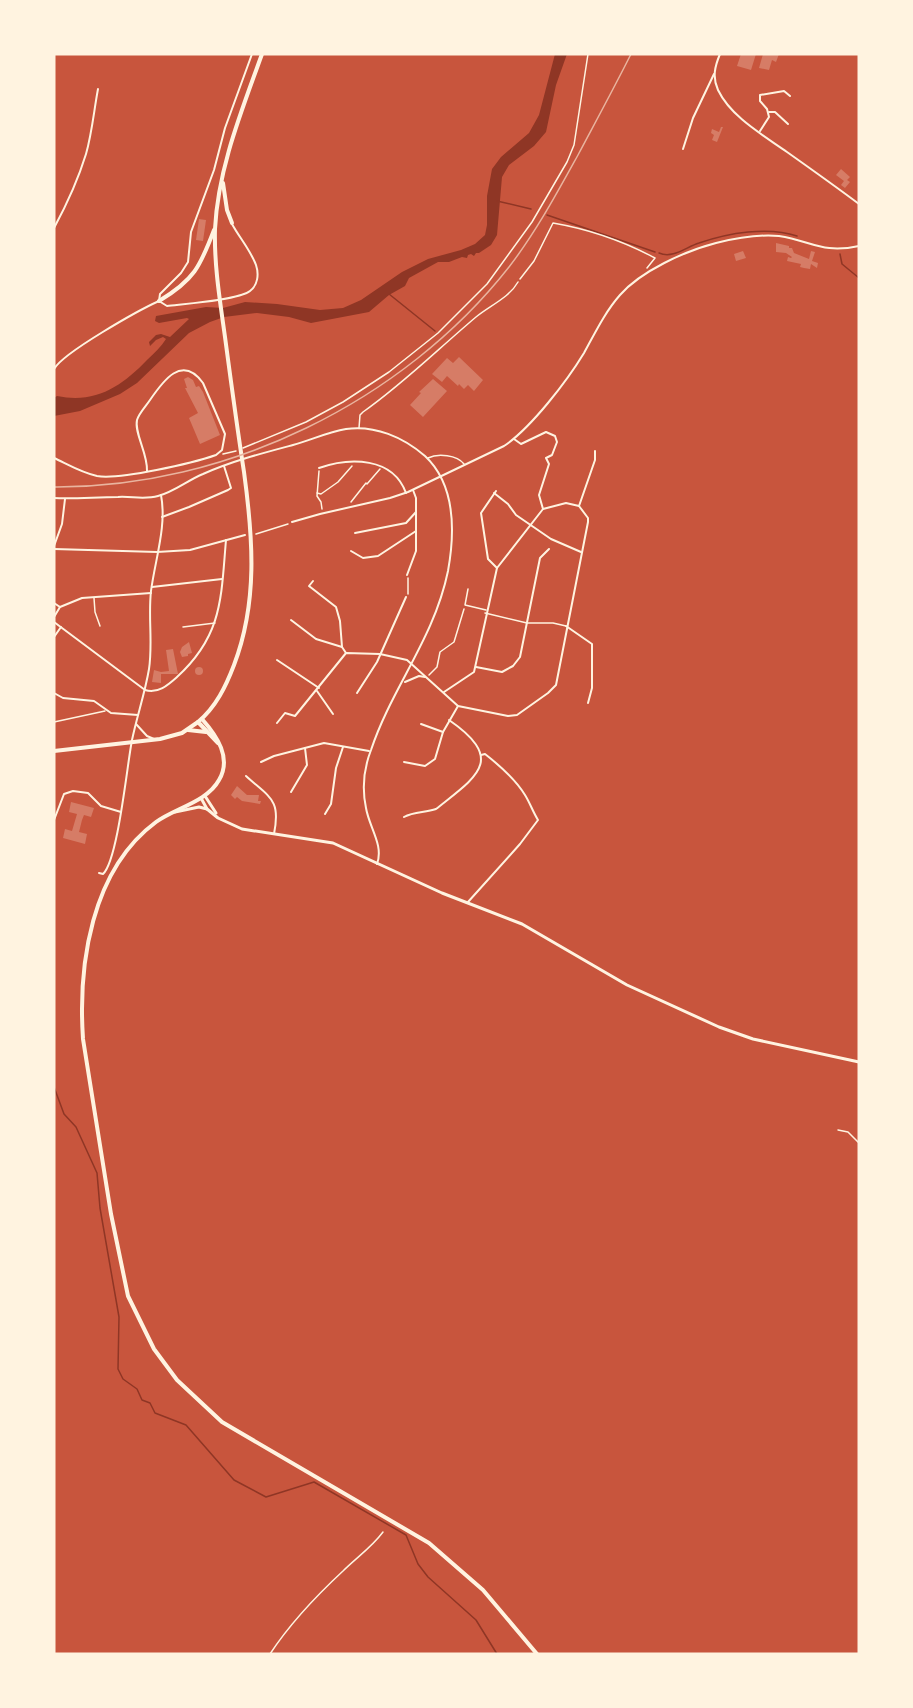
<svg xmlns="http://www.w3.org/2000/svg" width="913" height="1708" font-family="'Sofia Sans Condensed',sans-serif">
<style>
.water{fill:#8f3625}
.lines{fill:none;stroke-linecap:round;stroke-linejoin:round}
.stream{stroke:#8f3625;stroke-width:1.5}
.building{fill:#d67c66}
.path{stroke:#fff3e0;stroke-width:1.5}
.service{stroke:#fff3e0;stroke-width:1.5}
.minor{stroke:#fff3e0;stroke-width:2}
.tertiary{stroke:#fff3e0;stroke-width:3}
.secondary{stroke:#fff3e0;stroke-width:4}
.primary{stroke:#fff3e0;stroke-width:4}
.rail{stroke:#e9b49f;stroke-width:1.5}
</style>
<rect width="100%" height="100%" fill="#c8553d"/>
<path class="water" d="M555,54h12l-11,31 -10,47 -12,14 -25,19 -7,12 -5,58 -6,10 -12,8h-3l-2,3 -3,-2 -3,1 -1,3 -5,-1 -13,5h-11l-29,16 -4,8 -16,9 -20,17 -58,11 -22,-6 -32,-4 -33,4 -14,5 -21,11 -52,50 -17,11 -40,17 -26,5v-18l3,-2c39,8 65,-10 90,-36 7,-7 14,-13 19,-21l-3,-2 -7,3 -6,6 -1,-4 7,-7 5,-1 9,3 19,-18 -2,-1 -28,5 -4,-2 1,-5 50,-9 17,1 22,-6 32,2 43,6 23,-2 18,-8 41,-28 26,-13 33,-9 14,-6 10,-9 2,-10v-29l5,-27 9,-12 28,-24 10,-18z"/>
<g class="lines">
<g class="stream">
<polyline points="497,201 531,209"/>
<polyline points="547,215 655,252"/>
<path d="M659,253c14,6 27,-6 40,-10 29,-10 69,-17 98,-7"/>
<polyline points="840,254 842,264 859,278"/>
<polyline points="389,294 435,331"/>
<polyline points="54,1087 64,1114 76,1127 97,1173 100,1208 119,1317 118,1369 123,1379 137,1389 142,1400 150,1403 155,1413 186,1425 234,1480 266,1497 314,1482 406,1535 418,1564 428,1577 476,1620 497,1654"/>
</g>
</g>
<g class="building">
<polygon points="741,54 756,54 751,70 737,66"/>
<polygon points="763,54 779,54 776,62 772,60 769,70 759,68"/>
<polygon points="721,127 723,127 717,142 712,140 714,135 711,133 712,129 719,132"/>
<polygon points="841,169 850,177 847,180 850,182 845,188 841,185 844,181 836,175"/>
<polygon points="199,219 206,220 203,241 196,240"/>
<polygon points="776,243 789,246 789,248 792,248 794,253 809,259 811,251 815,252 812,261 818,263 817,268 811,264 810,269 804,268 800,267 801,264 787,261 788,257 791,258 792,257 786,253 776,252"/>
<polygon points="743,251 746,258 736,261 734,254"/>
<polygon points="459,357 483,380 474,391 468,385 464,389 459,384 458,386 447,376 442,382 432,374 447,358 453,363"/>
<polygon points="188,377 193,380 196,387 199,386 203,392 220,435 200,444 189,418 198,413 185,388 187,388 184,379"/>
<polygon points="433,379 447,391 423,417 410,405 421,393 419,392"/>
<polygon points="189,642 192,653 188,654 188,656 182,657 180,652 182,647"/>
<polygon points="173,649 178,674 161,674 161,683 152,682 154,670 161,672 169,671 166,650"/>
<circle cx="199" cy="671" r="4"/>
<polygon points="237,786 247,795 259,795 258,801 261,801 260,804 242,801 237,797 235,799 231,795"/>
<polygon points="71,802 94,808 91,817 84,815 82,820 79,832 87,834 85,844 63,838 65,829 72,831 77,814 69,812"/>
</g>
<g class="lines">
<g class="path">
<path d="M520,279l14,-18 19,-38c35,6 70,18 102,35l-8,10"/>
<polyline points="243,448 306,422 343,402 389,372 438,333 487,284 532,222 567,162 574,145 588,54"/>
<polyline points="223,454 236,451"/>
<polyline points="319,471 317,496 321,502 322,509"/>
<polyline points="317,493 321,494 338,482 352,466"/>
<polyline points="351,502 366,483 367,484 380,469"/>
<polyline points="256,534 288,524"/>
<polyline points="408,578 408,594"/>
<polyline points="429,675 437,667 440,652 454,642 464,609"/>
<path d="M270,1654c21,-32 45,-57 73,-83 13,-13 29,-24 40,-39"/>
</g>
<g class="service">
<path d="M359,428l1,-13 3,-3c40,-28 75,-63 113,-95 13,-11 33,-19 42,-35"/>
<path d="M428,458c10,-5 29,-3 36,6"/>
<polyline points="468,589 465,605 486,610"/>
<polyline points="94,598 95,612 100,626"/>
<polyline points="485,613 527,623 553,623 566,626"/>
<polyline points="183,627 215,623"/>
<polyline points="54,722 105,711"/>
<polyline points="838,1130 848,1132 859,1143"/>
</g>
<g class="minor">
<path d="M720,54c-5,12 -8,23 -2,36 13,27 45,45 69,62 24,17 48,34 72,52"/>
<polyline points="769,112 775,112 788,124"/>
<polyline points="760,131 769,117 767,109 760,101 760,95 784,91 790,96"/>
<polyline points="683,149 693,118 714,74"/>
<path d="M54,228c13,-24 24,-48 32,-74 6,-21 8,-44 12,-65"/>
<polyline points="159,301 160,294 181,273 188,262 191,232 214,170 225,128 252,54"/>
<path d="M159,301l8,5c16,-2 72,-6 83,-15 8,-6 9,-17 6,-26 -5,-14 -17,-28 -24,-41"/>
<path d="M54,369c10,-17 85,-59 105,-68"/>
<polyline points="514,439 521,444 546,432 555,436 557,442 552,455 546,458 549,464 539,495 543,509"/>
<path d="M54,458c13,6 28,15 43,18 23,4 96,-13 119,-21l6,-5 3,-16 -22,-51c-21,-29 -40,-2 -53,17 -4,6 -11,13 -13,20 -3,13 11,34 10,51"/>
<path d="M319,468c31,-11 74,-11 87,25"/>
<polyline points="496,491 481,513 488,559 497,568"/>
<polyline points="494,493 508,504 516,515 551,539 581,552"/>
<path d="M54,498c21,1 42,-1 64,-1 13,-1 26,3 40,-1 16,-4 30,-16 45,-22 29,-13 60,-21 90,-29 18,-5 35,-13 53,-16 29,-4 57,8 79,27 31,29 30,76 23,115 -14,68 -56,116 -77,179 -7,18 -9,39 -5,58 3,19 18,37 11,56"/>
<polyline points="579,506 595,460 595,451"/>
<polyline points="162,517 189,507 228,490 231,488 224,466"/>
<path d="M292,522l28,-8 70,-16 18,-6 96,-46c27,-18 63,-65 80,-93 11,-20 21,-41 36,-58 21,-24 65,-44 96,-52 20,-5 42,-9 63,-7 33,5 43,18 80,10"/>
<polyline points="355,533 406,523 416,512"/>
<polyline points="54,546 62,524 65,499"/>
<polyline points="54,549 157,552 190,550 245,535"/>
<polyline points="351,551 363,558 378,556 416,531"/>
<polyline points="407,575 416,551 416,498 413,490"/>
<polyline points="313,581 309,586 336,607 340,621 342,647"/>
<polyline points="152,587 222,579"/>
<polyline points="54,603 60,607"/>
<polyline points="54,617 60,607 82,598 151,593"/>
<polyline points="291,620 316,639 342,647 346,653"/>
<path d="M54,622l91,68c13,4 23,-5 32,-13 46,-42 44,-80 49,-137"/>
<polyline points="566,626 592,644 592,688 588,703"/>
<polyline points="54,637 61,627"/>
<polyline points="277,660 319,688"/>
<polyline points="476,667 502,672 513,666 520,657 540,558 549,549"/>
<polyline points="405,682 419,676 425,677"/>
<polyline points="317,691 333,714"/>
<polyline points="54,693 63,698 94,701 111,713 138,715"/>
<polyline points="357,693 377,662 406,597"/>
<polyline points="277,723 285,713 295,716 346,653 380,654 407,660 458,706 508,716 517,715 548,693 556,685 588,522 588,518 579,506 566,503 543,509 497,568 474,672 444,692"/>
<polyline points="136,724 147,736 154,739"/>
<polyline points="421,724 443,732"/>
<polyline points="261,762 274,756 324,743 369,751"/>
<polyline points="404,762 425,766 435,759 443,732 458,706"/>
<path d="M246,776c24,22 35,23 28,58"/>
<polyline points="291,792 307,765 305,748"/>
<polyline points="325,814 331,804 336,768 343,747"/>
<path d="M404,817c10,-6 21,-4 32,-8 40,-32 71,-49 13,-89"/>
<polyline points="54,820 64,794 73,791 88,793 101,806 121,812"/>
<path d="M99,873l4,1c15,-14 24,-109 29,-134 5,-24 13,-47 17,-71 4,-26 -1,-52 2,-78 4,-31 16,-65 10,-96"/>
<path d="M468,902l52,-58 18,-24c-5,-8 -8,-17 -13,-25 -9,-15 -26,-30 -40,-41l-4,1"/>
</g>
<g class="tertiary">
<polyline points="205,796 216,813"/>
<polyline points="201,798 207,809"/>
<polyline points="175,812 199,807 207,809 218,818 242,829 333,843 442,893 522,924 627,985 719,1027 753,1039 859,1062"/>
</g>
<g class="secondary">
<polyline points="188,730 206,732"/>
<polyline points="54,751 160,739 182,733 198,722"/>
</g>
<g class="primary">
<polyline points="223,183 227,210 232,223"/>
<path d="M159,301c35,-21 41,-34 55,-71"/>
<path d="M202,719c15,17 30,39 17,61 -12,22 -44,28 -63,42 -65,48 -78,143 -73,217l28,175 17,82 26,53 23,31 45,42 207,121 54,47 54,64"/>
<path d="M218,743l-20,-21c18,-15 28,-36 36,-57 24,-63 19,-127 10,-193 -7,-45 -13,-90 -19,-135 -5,-36 -11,-72 -10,-108 3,-61 27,-119 47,-175"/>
</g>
<path class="rail" d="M54,487c172,1 349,-85 455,-220 27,-35 48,-74 69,-112 18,-34 36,-67 53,-101"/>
</g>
<rect width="913" height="1708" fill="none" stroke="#fff3e0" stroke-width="111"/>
</svg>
